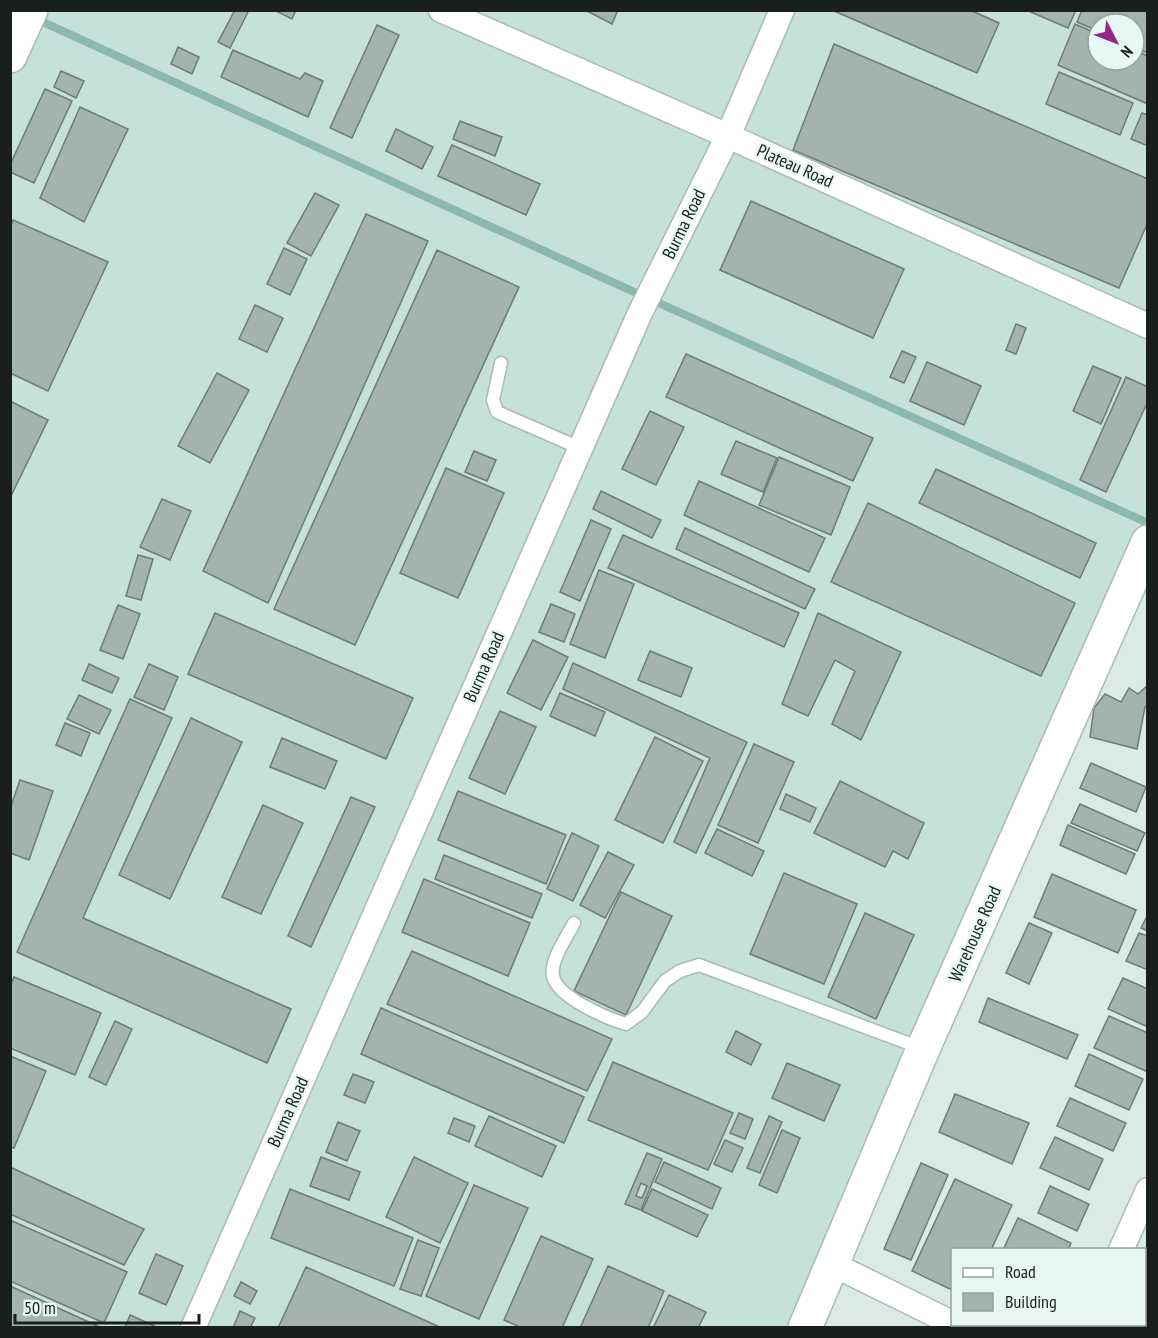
<svg xmlns="http://www.w3.org/2000/svg" width="1158" height="1338" font-family="'PT Sans Narrow',sans-serif">
<style>
.built{fill:#c6e0da;fill-rule:evenodd}
.lines{fill:none;stroke-linecap:round;stroke-linejoin:round}
.stream{stroke:#8cb9ae;stroke-width:8}
.building{fill:#a3b3af;stroke:#6d7c78;stroke-width:1.5;fill-rule:evenodd}
.service-casing{stroke:#aabab6;stroke-width:15}
.minor-casing{stroke:#aabab6;stroke-width:27}
.secondary-casing{stroke:#aabab6;stroke-width:36}
.primary-casing{stroke:#aabab6;stroke-width:36}
.service{stroke:#fff;stroke-width:12}
.minor{stroke:#fff;stroke-width:24}
.secondary{stroke:#fff;stroke-width:33}
.primary{stroke:#fff;stroke-width:33}
.labels{text-anchor:middle;stroke-width:5;stroke-linejoin:round;paint-order:stroke}
.street-label{font-size:18px;fill:#191f1d;stroke:#e7f8f4}
</style>
<rect width="100%" height="100%" fill="#daebe6"/>
<path class="built" d="M10,11h1137v571l-198,442 -131,303h-807zM1098,24h36v36h-36z"/>
<g class="lines">
<polyline class="stream" points="34,18 610,281 1148,523"/>
</g>
<g class="building">
<polygon points="235,10 249,10 230,48 218,42"/>
<polygon points="274,10 296,10 292,19"/>
<polygon points="585,10 618,10 612,24"/>
<polygon points="970,10 999,23 977,73 834,11"/>
<polygon points="1026,10 1076,10 1068,28"/>
<polygon points="1082,10 1148,10 1148,53 1134,47 1134,24 1098,24 1098,31 1077,22"/>
<polygon points="1075,24 1098,34 1098,60 1134,60 1134,50 1148,56 1148,104 1058,65"/>
<polygon points="377,25 399,35 352,138 330,128"/>
<polygon points="834,44 1148,179 1148,222 1119,288 793,150"/>
<polygon points="178,47 199,57 192,74 171,64"/>
<polygon points="233,50 300,79 305,73 323,81 308,117 221,77"/>
<polygon points="61,71 84,81 76,98 54,87"/>
<polygon points="1059,72 1133,103 1120,135 1046,104"/>
<polygon points="45,89 72,101 34,183 10,172 10,165"/>
<polygon points="80,107 128,129 84,222 40,198"/>
<polygon points="1142,113 1148,115 1148,146 1131,139"/>
<polygon points="460,121 502,137 495,156 453,139"/>
<polygon points="396,129 433,147 422,169 386,151"/>
<polygon points="452,145 540,184 526,215 438,176"/>
<polygon points="315,193 339,205 311,256 287,243"/>
<polygon points="751,201 904,269 873,338 720,270"/>
<polygon points="366,214 428,241 268,603 203,571"/>
<polygon points="13,220 108,262 48,391 10,373 10,227"/>
<polygon points="284,248 307,259 290,295 267,284"/>
<polygon points="437,250 519,287 355,645 274,609"/>
<polygon points="255,305 283,318 267,352 239,339"/>
<polygon points="1016,324 1026,328 1016,354 1006,350"/>
<polygon points="902,351 916,357 904,383 890,377"/>
<polygon points="686,354 873,438 853,481 666,397"/>
<polygon points="927,362 981,386 964,425 910,401"/>
<polygon points="1093,366 1121,378 1101,424 1073,411"/>
<polygon points="217,373 249,390 210,463 178,446"/>
<polygon points="1126,377 1148,387 1148,401 1106,492 1080,480"/>
<polygon points="10,401 48,420 10,498"/>
<polygon points="650,411 684,427 656,485 622,469"/>
<polygon points="736,441 777,458 763,492 721,474"/>
<polygon points="474,451 496,460 487,481 465,472"/>
<polygon points="779,457 850,487 831,535 759,505"/>
<polygon points="446,468 504,493 458,598 400,573"/>
<polygon points="936,469 1096,543 1080,578 919,503"/>
<polygon points="699,481 825,538 809,572 684,515"/>
<polygon points="601,491 661,520 652,538 593,509"/>
<polygon points="162,499 191,511 170,560 140,547"/>
<polygon points="868,503 1075,603 1041,676 831,582"/>
<polygon points="591,520 611,529 580,601 560,592"/>
<polygon points="685,528 815,589 805,609 676,549"/>
<polygon points="623,535 799,613 784,647 608,568"/>
<polygon points="138,555 153,559 141,600 126,596"/>
<polygon points="599,570 634,584 605,658 570,644"/>
<polygon points="551,604 575,614 564,642 539,632"/>
<polygon points="118,605 140,614 123,659 100,650"/>
<polygon points="215,613 413,698 386,759 188,674"/>
<polygon points="818,613 901,652 861,740 832,724 855,671 835,660 808,716 782,704"/>
<polygon points="533,640 568,657 541,710 507,693"/>
<polygon points="650,651 692,668 681,697 638,680"/>
<polygon points="573,663 747,742 696,853 674,842 710,758 563,689"/>
<polygon points="89,664 119,678 112,693 82,680"/>
<polygon points="149,664 178,677 164,710 134,697"/>
<polygon points="1148,685 1148,708 1145,707 1137,749 1090,737 1094,708 1105,694 1121,702 1129,688 1138,694"/>
<polygon points="560,693 605,712 595,736 550,716"/>
<polygon points="79,695 111,710 99,734 67,719"/>
<polygon points="130,699 172,718 83,918 291,1009 267,1063 17,952"/>
<polygon points="500,711 536,727 505,794 469,778"/>
<polygon points="191,718 242,742 170,899 119,875"/>
<polygon points="65,723 90,733 81,756 56,745"/>
<polygon points="655,737 703,761 663,843 615,820"/>
<polygon points="282,738 337,761 325,789 270,767"/>
<polygon points="754,744 794,762 758,843 718,825"/>
<polygon points="1091,763 1146,787 1136,812 1080,788"/>
<polygon points="20,780 53,791 29,860 10,853 10,809"/>
<polygon points="840,781 924,823 908,859 893,851 885,867 814,833"/>
<polygon points="458,791 566,835 546,884 438,840"/>
<polygon points="786,794 816,808 810,822 780,809"/>
<polygon points="351,797 375,807 311,947 288,936"/>
<polygon points="1080,804 1145,833 1137,851 1071,823"/>
<polygon points="263,805 303,823 261,914 222,897"/>
<polygon points="1068,825 1135,854 1126,874 1060,845"/>
<polygon points="717,829 764,851 752,876 705,853"/>
<polygon points="572,833 599,846 573,901 547,889"/>
<polygon points="608,852 634,865 605,918 580,905"/>
<polygon points="444,855 542,894 532,918 435,879"/>
<polygon points="784,873 857,904 824,984 750,954"/>
<polygon points="1052,874 1136,910 1118,953 1034,917"/>
<polygon points="424,879 530,923 508,976 402,932"/>
<polygon points="621,892 672,916 626,1015 574,991"/>
<polygon points="865,913 914,935 876,1019 828,997"/>
<polygon points="1148,914 1148,931 1141,928"/>
<polygon points="1029,923 1052,933 1029,984 1006,973"/>
<polygon points="1139,933 1148,936 1148,970 1126,961"/>
<polygon points="412,951 612,1039 587,1091 387,1004"/>
<polygon points="14,977 101,1013 75,1075 10,1048 10,986"/>
<polygon points="1123,978 1148,989 1148,1027 1108,1009"/>
<polygon points="988,998 1078,1035 1067,1059 979,1022"/>
<polygon points="381,1008 584,1097 564,1143 361,1054"/>
<polygon points="1109,1016 1148,1033 1148,1072 1094,1048"/>
<polygon points="115,1021 132,1029 106,1085 89,1077"/>
<polygon points="736,1031 761,1044 751,1065 726,1052"/>
<polygon points="1089,1054 1143,1079 1129,1110 1075,1086"/>
<polygon points="10,1056 46,1071 14,1148 10,1147"/>
<polygon points="613,1062 733,1113 708,1170 588,1120"/>
<polygon points="787,1063 840,1085 824,1121 772,1098"/>
<polygon points="353,1074 374,1082 365,1103 344,1095"/>
<polygon points="955,1094 1029,1123 1012,1164 939,1132"/>
<polygon points="1070,1098 1126,1123 1113,1151 1057,1126"/>
<polygon points="739,1113 753,1119 745,1139 730,1133"/>
<polygon points="489,1116 556,1146 542,1177 475,1146"/>
<polygon points="769,1116 782,1122 760,1173 747,1168"/>
<polygon points="454,1118 475,1126 469,1142 448,1133"/>
<polygon points="338,1122 360,1131 347,1161 326,1152"/>
<polygon points="782,1130 800,1138 777,1193 759,1185"/>
<polygon points="1055,1137 1103,1159 1089,1190 1040,1168"/>
<polygon points="725,1140 743,1148 732,1172 714,1164"/>
<path d="M647,1153l15,6 -21,51 -16,-6zM641,1183l6,3 -5,12 -6,-2z"/>
<polygon points="321,1157 360,1172 349,1200 310,1186"/>
<polygon points="414,1157 468,1183 440,1243 386,1217"/>
<polygon points="664,1162 721,1188 712,1209 655,1182"/>
<polygon points="921,1163 948,1175 911,1260 884,1249"/>
<polygon points="10,1167 144,1229 124,1265 10,1214"/>
<polygon points="955,1179 1012,1205 991,1250 952,1250 952,1290 912,1271"/>
<polygon points="474,1185 528,1208 479,1319 426,1296"/>
<polygon points="1050,1186 1089,1204 1077,1231 1038,1213"/>
<polygon points="290,1189 413,1238 394,1286 271,1238"/>
<polygon points="652,1189 708,1215 697,1237 642,1211"/>
<polygon points="1018,1218 1071,1243 1068,1250 1003,1250"/>
<polygon points="10,1220 127,1272 104,1323 10,1281"/>
<polygon points="541,1236 593,1259 562,1328 522,1328 504,1320"/>
<polygon points="418,1240 439,1248 421,1296 400,1289"/>
<polygon points="156,1254 183,1266 166,1305 139,1293"/>
<polygon points="608,1266 664,1291 648,1328 580,1328"/>
<polygon points="306,1267 442,1328 278,1328"/>
<polygon points="241,1282 257,1291 250,1304 234,1296"/>
<polygon points="10,1286 102,1328 10,1328"/>
<polygon points="669,1295 706,1312 698,1328 653,1328"/>
<polygon points="1148,1307 1148,1328 1132,1328 1134,1324 1144,1324 1144,1311"/>
<polygon points="240,1311 255,1318 250,1328 233,1328"/>
<polygon points="130,1315 159,1328 125,1328"/>
<polygon points="1003,1324 1035,1324 1034,1328 1011,1328"/>
</g>
<g class="lines">
<defs>
<g id="service">
<polyline points="501,363 493,400 497,412 580,448"/>
<path d="M574,923c-7,14 -24,37 -21,53 4,21 53,42 73,48l16,-12 23,-31 15,-10 19,-6 222,83"/>
</g>
<g id="minor">
<polyline points="441,10 728,136 1148,326"/>
<polyline points="1121,1250 1148,1190"/>
<polyline points="832,1264 952,1323"/>
<polyline points="193,1328 640,313 728,136 782,10"/>
<polyline points="1087,1328 1089,1324"/>
</g>
<polyline id="secondary" points="805,1328 923,1049 1148,542"/>
<polyline id="primary" points="10,56 31,10"/>
</defs>
<use href="#service" class="service-casing"/>
<use href="#minor" class="minor-casing"/>
<use href="#secondary" class="secondary-casing"/>
<use href="#primary" class="primary-casing"/>
<use href="#service" class="service"/>
<use href="#minor" class="minor"/>
<use href="#secondary" class="secondary"/>
<use href="#primary" class="primary"/>
</g>
<g class="labels">
<g class="street-label">
<text transform="translate(795 166) rotate(24)" y="6">Plateau Road</text>
<text transform="translate(684 224) rotate(-64)" y="6">Burma Road</text>
<text transform="translate(484 667) rotate(-66)" y="6">Burma Road</text>
<text transform="translate(975 934) rotate(-66)" y="6">Warehouse Road</text>
<text transform="translate(288 1112) rotate(-66)" y="6">Burma Road</text>
</g>
</g>
<rect width="1158" height="1338" fill="none" stroke="#191f1d" stroke-width="24"/>
<rect x="951" y="1248" width="195" height="78" fill="#e7f8f4" stroke="#95a19e" stroke-width="1.5"/>
<rect x="963" y="1268" width="30" height="9" fill="#ffffff" stroke="#95a19e" stroke-width="1.5"/>
<text x="1005" y="1278" font-size="18" fill="#191f1d">Road</text>
<rect x="963" y="1293" width="30" height="18" fill="#a3b3af" stroke="#95a19e" stroke-width="1.5"/>
<text x="1005" y="1308" font-size="18" fill="#191f1d">Building</text>
<g transform="translate(1116 42) rotate(132)"><circle r="28" fill="#e7f8f4" stroke="#95a19e" stroke-width="1.5"/>
<path d="M0-4.5L10 22L0 15L-10 22Z" fill="#922689"/>
<text y="-9" font-size="16" font-weight="bold" text-anchor="middle" fill="#191f1d">N</text>
</g>
<path d="M15 1314v9h184v-9" fill="none" stroke="#191f1d" stroke-width="3"/>
<text x="24" y="1314" font-size="18" fill="#191f1d" stroke="#e7f8f4" stroke-width="4.5" paint-order="stroke">50 m</text>
</svg>
